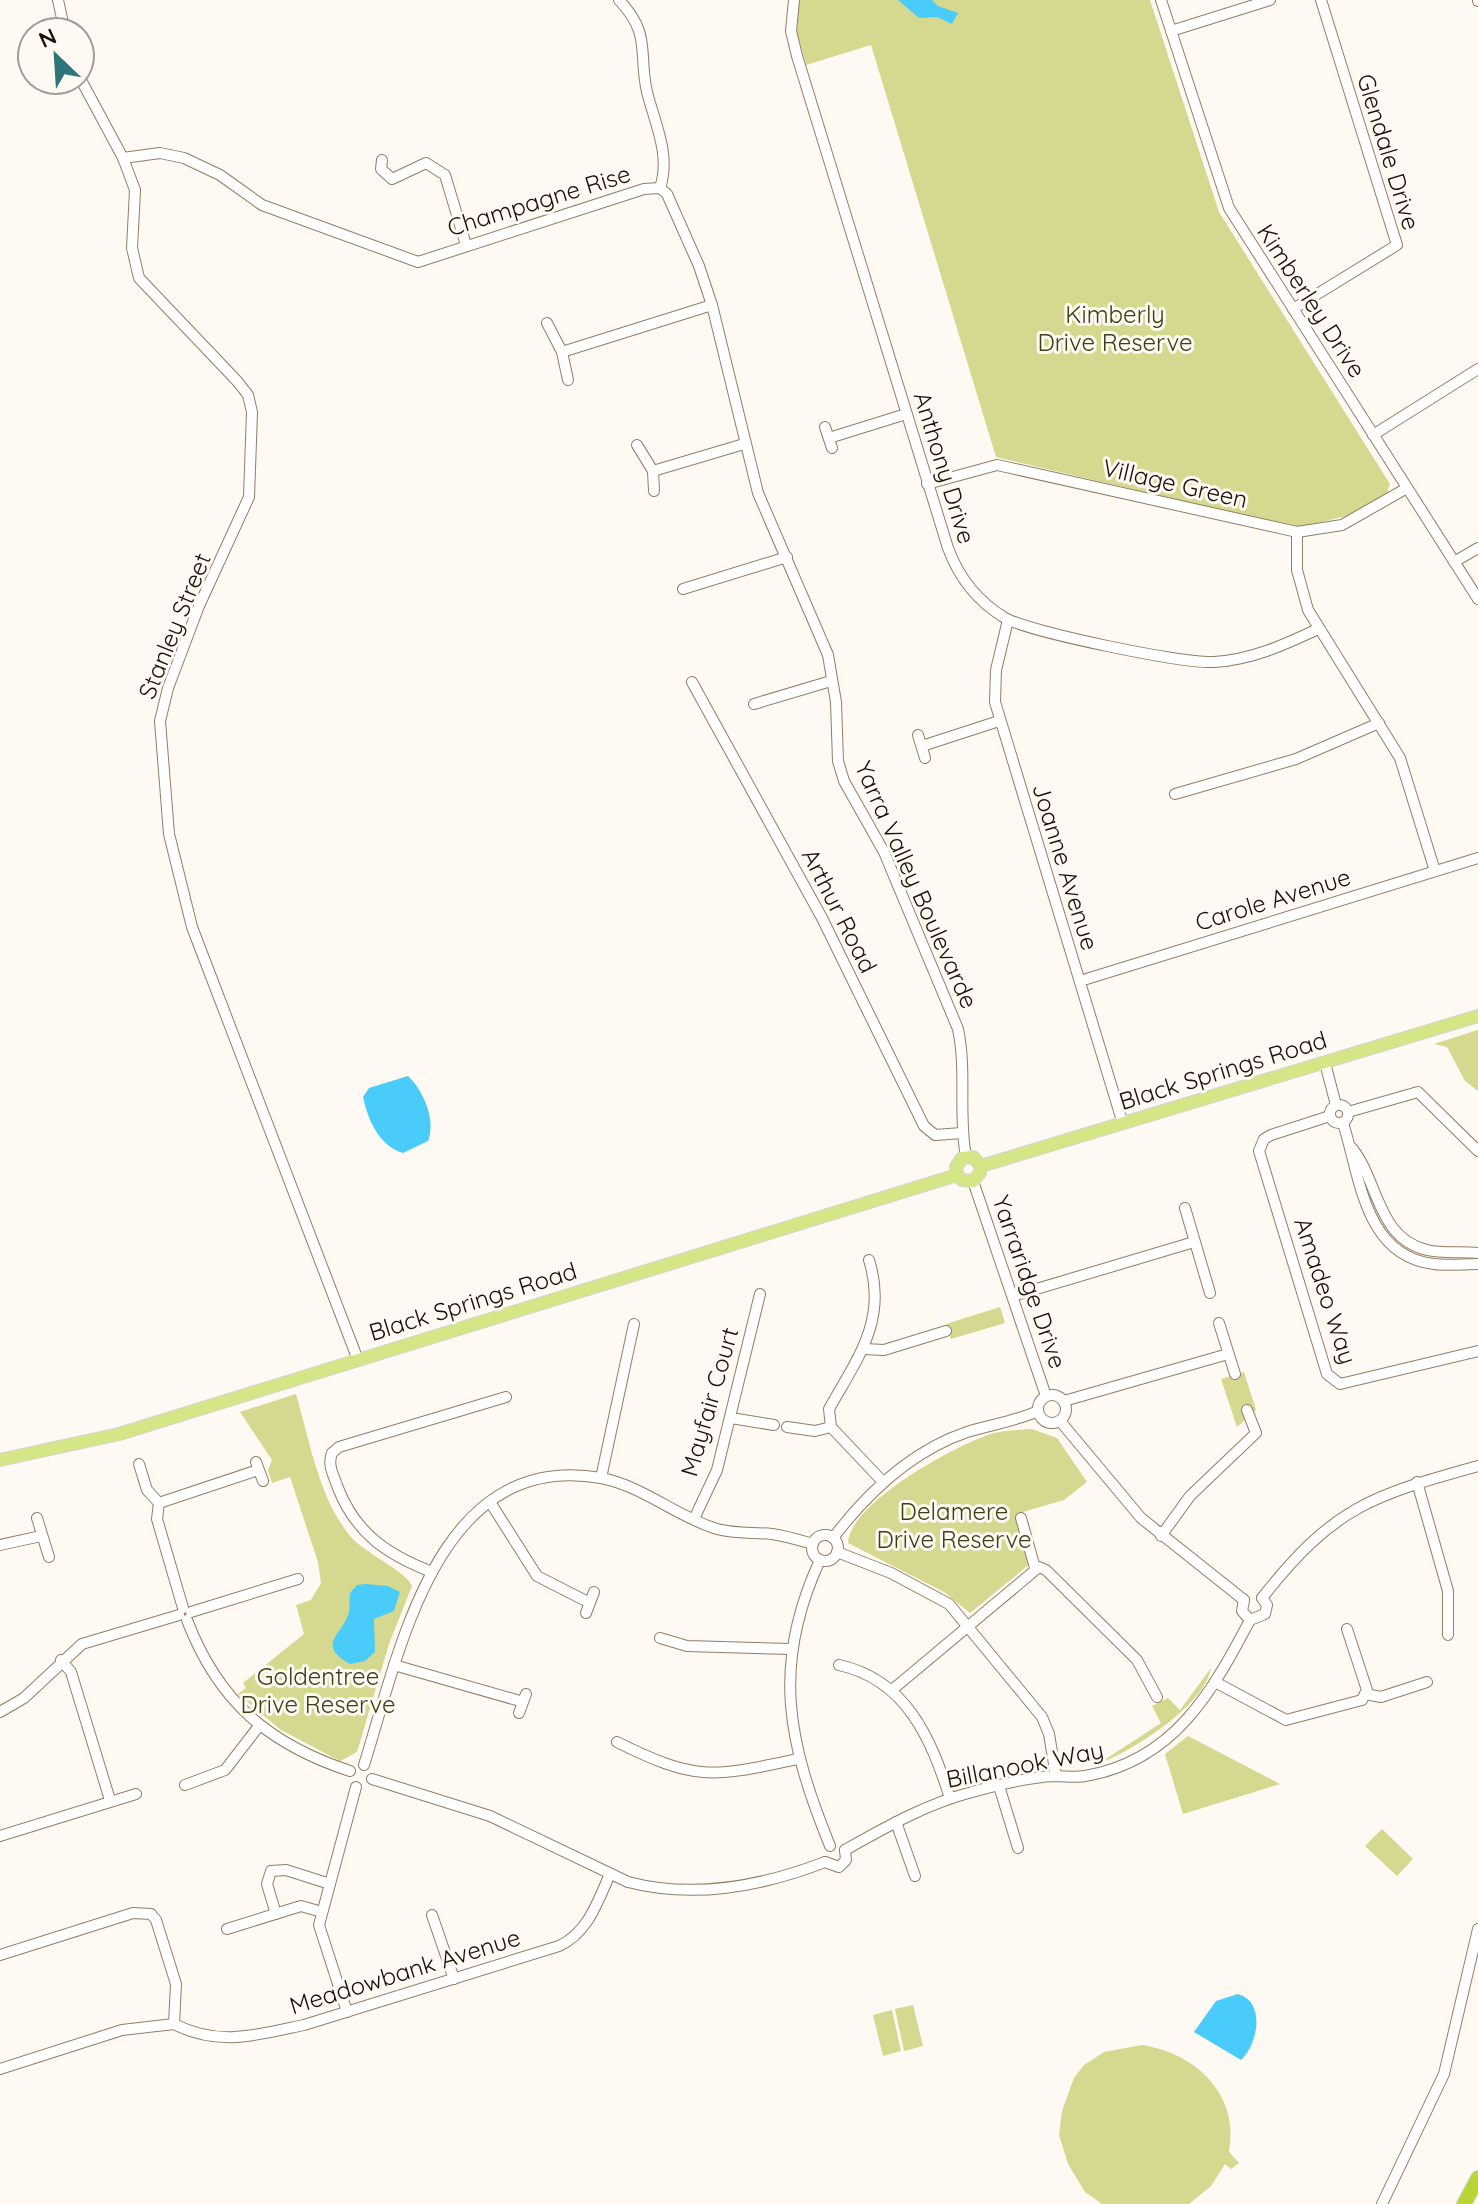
<svg xmlns="http://www.w3.org/2000/svg" width="1478" height="2204" font-family="Quicksand,sans-serif">
<style>
.green{fill:#d4d98f}
.water{fill:#4accfa}
.lines{fill:none;stroke-linecap:round;stroke-linejoin:round}
.minor-casing{stroke:#957d62;stroke-width:12}
.major-casing{stroke:#d6d4d2;stroke-width:14}
.highway-casing{stroke:#d6d4d2;stroke-width:16}
.minor{stroke:#fff;stroke-width:10}
.major{stroke:#d4e686;stroke-width:12}
.highway{stroke:#b8d535;stroke-width:14}
.labels{text-anchor:middle;stroke-width:6;stroke-linejoin:round;paint-order:stroke}
.street-label{font-size:24px;fill:#191006;stroke:#fef9f3}
.park-label{font-size:24px;fill:#3d3f13;stroke:#fef9f3}
</style>
<rect width="100%" height="100%" fill="#fef9f3"/>
<g class="green">
<polygon points="799,0 1150,0 1219,212 1390,484 1387,493 1350,515 1297,528 996,457 871,45 806,65 797,32"/>
<polygon points="1478,1030 1478,1091 1465,1081 1447,1047 1434,1044"/>
<polygon points="1000,1307 1005,1323 951,1339 946,1324"/>
<polygon points="1244,1372 1256,1410 1237,1427 1221,1379"/>
<path d="M296,1394c14,48 23,105 55,143 16,18 54,33 61,49l-23,58 -32,108 -17,9 -59,-31 -43,-36 8,-6 -3,-5 61,-49 -8,-29 15,-5 10,-17 -3,-21 -28,-85 -18,6 -4,-13 4,-10 -32,-48z"/>
<path d="M1032,1429l25,9 30,44 -23,18 -48,14 15,49 -61,50 -26,-21 -96,-49c1,-40 111,-100 146,-110 12,-3 26,-3 38,-4z"/>
<path d="M1211,1668c-6,37 -78,83 -113,96l63,-41 -9,-17 16,-8 12,12z"/>
<polygon points="1188,1736 1280,1784 1183,1814 1165,1754"/>
<polygon points="1382,1829 1413,1859 1397,1876 1365,1846"/>
<polygon points="913,2005 923,2046 904,2051 895,2009"/>
<polygon points="892,2010 901,2051 883,2056 873,2015"/>
<path d="M1142,2045c54,8 98,50 87,107l10,11 -8,6 -6,-5 -14,22 -22,18h-87l-17,-12 -17,-28 -9,-29 3,-24 12,-33 10,-13 20,-13z"/>
</g>
<g class="water">
<polygon points="898,0 932,0 938,6 958,13 952,24 937,17 919,18"/>
<path d="M408,1076c16,15 28,45 20,65l-25,12c-24,-7 -35,-33 -40,-56l6,-9z"/>
<path d="M366,1584l22,2 12,6 -6,19 -20,8 1,33 -10,9 -15,3c-35,-20 -7,-29 -1,-52 1,-5 0,-13 1,-19l7,-8z"/>
<path d="M1238,1994c28,8 20,50 3,66l-47,-28 22,-31z"/>
</g>
<g class="lines">
<defs>
<g id="minor">
<polyline points="58,0 65,32"/>
<path d="M619,0c33,35 19,53 28,92 8,32 24,63 13,96l7,6 32,72 13,39 46,188 70,162 8,47 2,59 6,20 40,71 74,177c9,43 0,85 8,128"/>
<path d="M794,0l-3,31 6,25 151,492c11,30 29,53 57,70 25,14 178,46 209,44 37,-2 70,-17 104,-33"/>
<polyline points="1161,0 1229,208 1478,599"/>
<polyline points="1478,0 1478,1"/>
<polyline points="1171,31 1270,0"/>
<polyline points="80,78 123,158 135,190 132,248 139,278 237,381 248,395 252,412 249,497 199,606 168,688 160,721 169,834 192,927 358,1360"/>
<polyline points="123,158 160,153 184,158 220,175 262,205 418,262 644,189 660,188"/>
<polyline points="382,160 381,169 392,179 426,163 445,175 466,245"/>
<polyline points="1293,309 1397,245 1321,0"/>
<polyline points="547,323 562,352 568,380"/>
<polyline points="562,352 712,305"/>
<polyline points="825,427 832,448"/>
<polyline points="1373,435 1478,369"/>
<polyline points="829,438 906,414"/>
<polyline points="637,445 653,471 654,491"/>
<polyline points="653,471 744,444"/>
<polyline points="927,484 997,465 1297,532 1342,525 1407,488"/>
<polyline points="1297,532 1297,570 1308,610 1400,758 1435,871"/>
<polyline points="1454,562 1478,548"/>
<polyline points="683,589 787,557"/>
<polyline points="1008,620 996,670 995,702 1123,1124"/>
<polyline points="692,682 822,918 924,1126 935,1135 962,1133"/>
<polyline points="754,704 831,681"/>
<polyline points="918,735 925,758"/>
<polyline points="922,746 999,721"/>
<polyline points="1175,794 1296,759 1379,723"/>
<polyline points="1080,981 1478,858"/>
<polyline points="1325,1063 1336,1105"/>
<circle cx="1339" cy="1114" r="9"/>
<polyline points="1348,1112 1418,1092 1478,1151"/>
<polyline points="1330,1116 1271,1135 1264,1139 1259,1151 1327,1374 1340,1384 1478,1351"/>
<path d="M1343,1123c17,53 21,133 91,141 14,2 30,0 44,0"/>
<path d="M1352,1148c27,34 25,90 75,102 17,4 34,1 51,3"/>
<polyline points="973,1181 1046,1396"/>
<polyline points="1185,1208 1210,1293"/>
<path d="M869,1260c19,60 -12,99 -40,149l2,18 52,55"/>
<polyline points="1013,1296 1194,1242"/>
<polyline points="1219,1323 1235,1374"/>
<polyline points="864,1349 884,1350 946,1331"/>
<circle cx="1052" cy="1409" r="14"/>
<polyline points="1064,1401 1228,1354"/>
<polyline points="731,1418 774,1425"/>
<polyline points="1060,1421 1141,1518 1244,1600"/>
<polyline points="787,1427 815,1431 831,1427"/>
<polyline points="256,1462 263,1481"/>
<polyline points="139,1464 147,1490 159,1503"/>
<polyline points="601,1478 634,1324"/>
<polyline points="1417,1482 1448,1591 1448,1635"/>
<polyline points="490,1502 537,1576 588,1602"/>
<polyline points="159,1503 157,1519 183,1608"/>
<polyline points="159,1503 258,1470"/>
<polyline points="37,1518 49,1557"/>
<polyline points="1021,1518 1035,1568"/>
<polyline points="694,1519 717,1470 760,1294"/>
<circle cx="825" cy="1548" r="13"/>
<polyline points="1161,1536 1190,1496 1256,1433 1247,1410"/>
<path d="M833,1538c35,-46 78,-87 134,-106 23,-7 49,-11 71,-21"/>
<polyline points="0,1545 41,1536"/>
<polyline points="837,1552 891,1573 949,1604 1042,1717 1049,1734 1056,1776"/>
<path d="M820,1560c-49,106 -32,182 10,286"/>
<path d="M432,1572c-44,-17 -76,-38 -94,-84 -4,-12 -11,-23 -6,-35l7,-6 167,-50"/>
<path d="M1262,1598c72,-91 108,-102 216,-132"/>
<polyline points="1244,1600 1242,1611 1250,1620"/>
<polyline points="191,1612 298,1579"/>
<polyline points="586,1613 594,1592"/>
<path d="M187,1620c31,81 81,124 163,151"/>
<polyline points="1250,1620 1265,1614 1267,1605 1262,1598"/>
<polyline points="660,1638 687,1646 791,1649"/>
<polyline points="61,1660 71,1672 110,1800"/>
<polyline points="394,1665 520,1701"/>
<path d="M839,1665c68,15 92,74 111,133"/>
<polyline points="1217,1683 1286,1720 1362,1700 1367,1690 1347,1629"/>
<polyline points="892,1690 1039,1567 1046,1570 1137,1660 1157,1697"/>
<polyline points="1365,1694 1381,1697 1427,1682"/>
<polyline points="0,1712 24,1698 82,1644 179,1615"/>
<polyline points="519,1713 526,1694"/>
<path d="M617,1742c80,40 96,35 181,17"/>
<path d="M364,1765c36,-114 73,-316 237,-287 42,8 76,39 116,51 18,5 36,3 55,5 14,2 27,6 41,10"/>
<path d="M372,1779l118,37 138,66c65,17 135,4 197,-20"/>
<polyline points="185,1785 225,1770 259,1726"/>
<polyline points="999,1786 1018,1848"/>
<polyline points="896,1822 915,1876"/>
<polyline points="0,1836 136,1794"/>
<path d="M845,1850c41,-23 81,-46 127,-58 25,-7 57,-15 83,-16 11,0 20,2 30,0 89,-15 127,-84 165,-156"/>
<polyline points="825,1862 839,1867 846,1860 845,1850"/>
<polyline points="276,1914 267,1884 271,1871 286,1870 330,1884"/>
<polyline points="432,1915 454,1979"/>
<polyline points="227,1929 301,1906 322,1912"/>
<polyline points="0,1955 133,1913 151,1914 156,1920 176,1984 174,2024"/>
<polyline points="347,2012 319,1925 356,1787"/>
<path d="M174,2024c45,23 83,11 130,1l255,-79c29,-13 39,-45 51,-72"/>
<polyline points="0,2069 122,2030 174,2024"/>
<polyline points="1382,2204 1444,2074 1478,1929"/>
</g>
<g id="major">
<polyline points="981,1166 1478,1016"/>
<polyline points="957,1175 956,1167 962,1158 973,1157 981,1166"/>
<polyline points="957,1175 962,1180 973,1181 980,1173 981,1166"/>
<polyline points="0,1460 119,1434 957,1175"/>
</g>
<polyline id="highway" points="1464,2204 1478,2178"/>
</defs>
<use href="#minor" class="minor-casing"/>
<use href="#major" class="major-casing"/>
<use href="#highway" class="highway-casing"/>
<use href="#minor" class="minor"/>
<use href="#major" class="major"/>
<use href="#highway" class="highway"/>
</g>
<g class="labels">
<g class="street-label">
<text transform="translate(1388 152) rotate(73)" y="8">Glendale Drive</text>
<text transform="translate(539 201) rotate(-17)" y="8">Champagne Rise</text>
<text transform="translate(1311 301) rotate(57)" y="8">Kimberley Drive</text>
<text transform="translate(944 468) rotate(73)" y="8">Anthony Drive</text>
<text transform="translate(1175 484) rotate(13)" y="8">Village Green</text>
<text transform="translate(175 626) rotate(-68)" y="8">Stanley Street</text>
<text transform="translate(1065 867) rotate(73)" y="8">Joanne Avenue</text>
<text transform="translate(916 885) rotate(66)" y="8">Yarra Valley Boulevarde</text>
<text transform="translate(1273 900) rotate(-17)" y="8">Carole Avenue</text>
<text transform="translate(839 911) rotate(63)" y="8">Arthur Road</text>
<text transform="translate(1223 1071) rotate(-17)" y="8">Black Springs Road</text>
<text transform="translate(1029 1282) rotate(71)" y="8">Yarraridge Drive</text>
<text transform="translate(1325 1291) rotate(72)" y="8">Amadeo Way</text>
<text transform="translate(473 1302) rotate(-17)" y="8">Black Springs Road</text>
<text transform="translate(710 1402) rotate(-74)" y="8">Mayfair Court</text>
<text transform="translate(1025 1765) rotate(-11)" y="8">Billanook Way</text>
<text transform="translate(405 1972) rotate(-17)" y="8">Meadowbank Avenue</text>
</g>
<g class="park-label">
<text x="1115" y="323">Kimberly<tspan x="1115" dy="28">Drive Reserve</tspan></text>
<text x="954" y="1520">Delamere<tspan x="954" dy="28">Drive Reserve</tspan></text>
<text x="318" y="1685">Goldentree<tspan x="318" dy="28">Drive Reserve</tspan></text>
</g>
</g>
<g transform="translate(56 56) rotate(335)"><circle r="38" fill="#fef9f3" stroke="#a29c94" stroke-width="2"/>
<path d="M0-6L14 30L0 20L-14 30Z" fill="#2d7679"/>
<text y="-12" font-size="22" font-weight="bold" text-anchor="middle" fill="#191006">N</text>
</g>
</svg>
